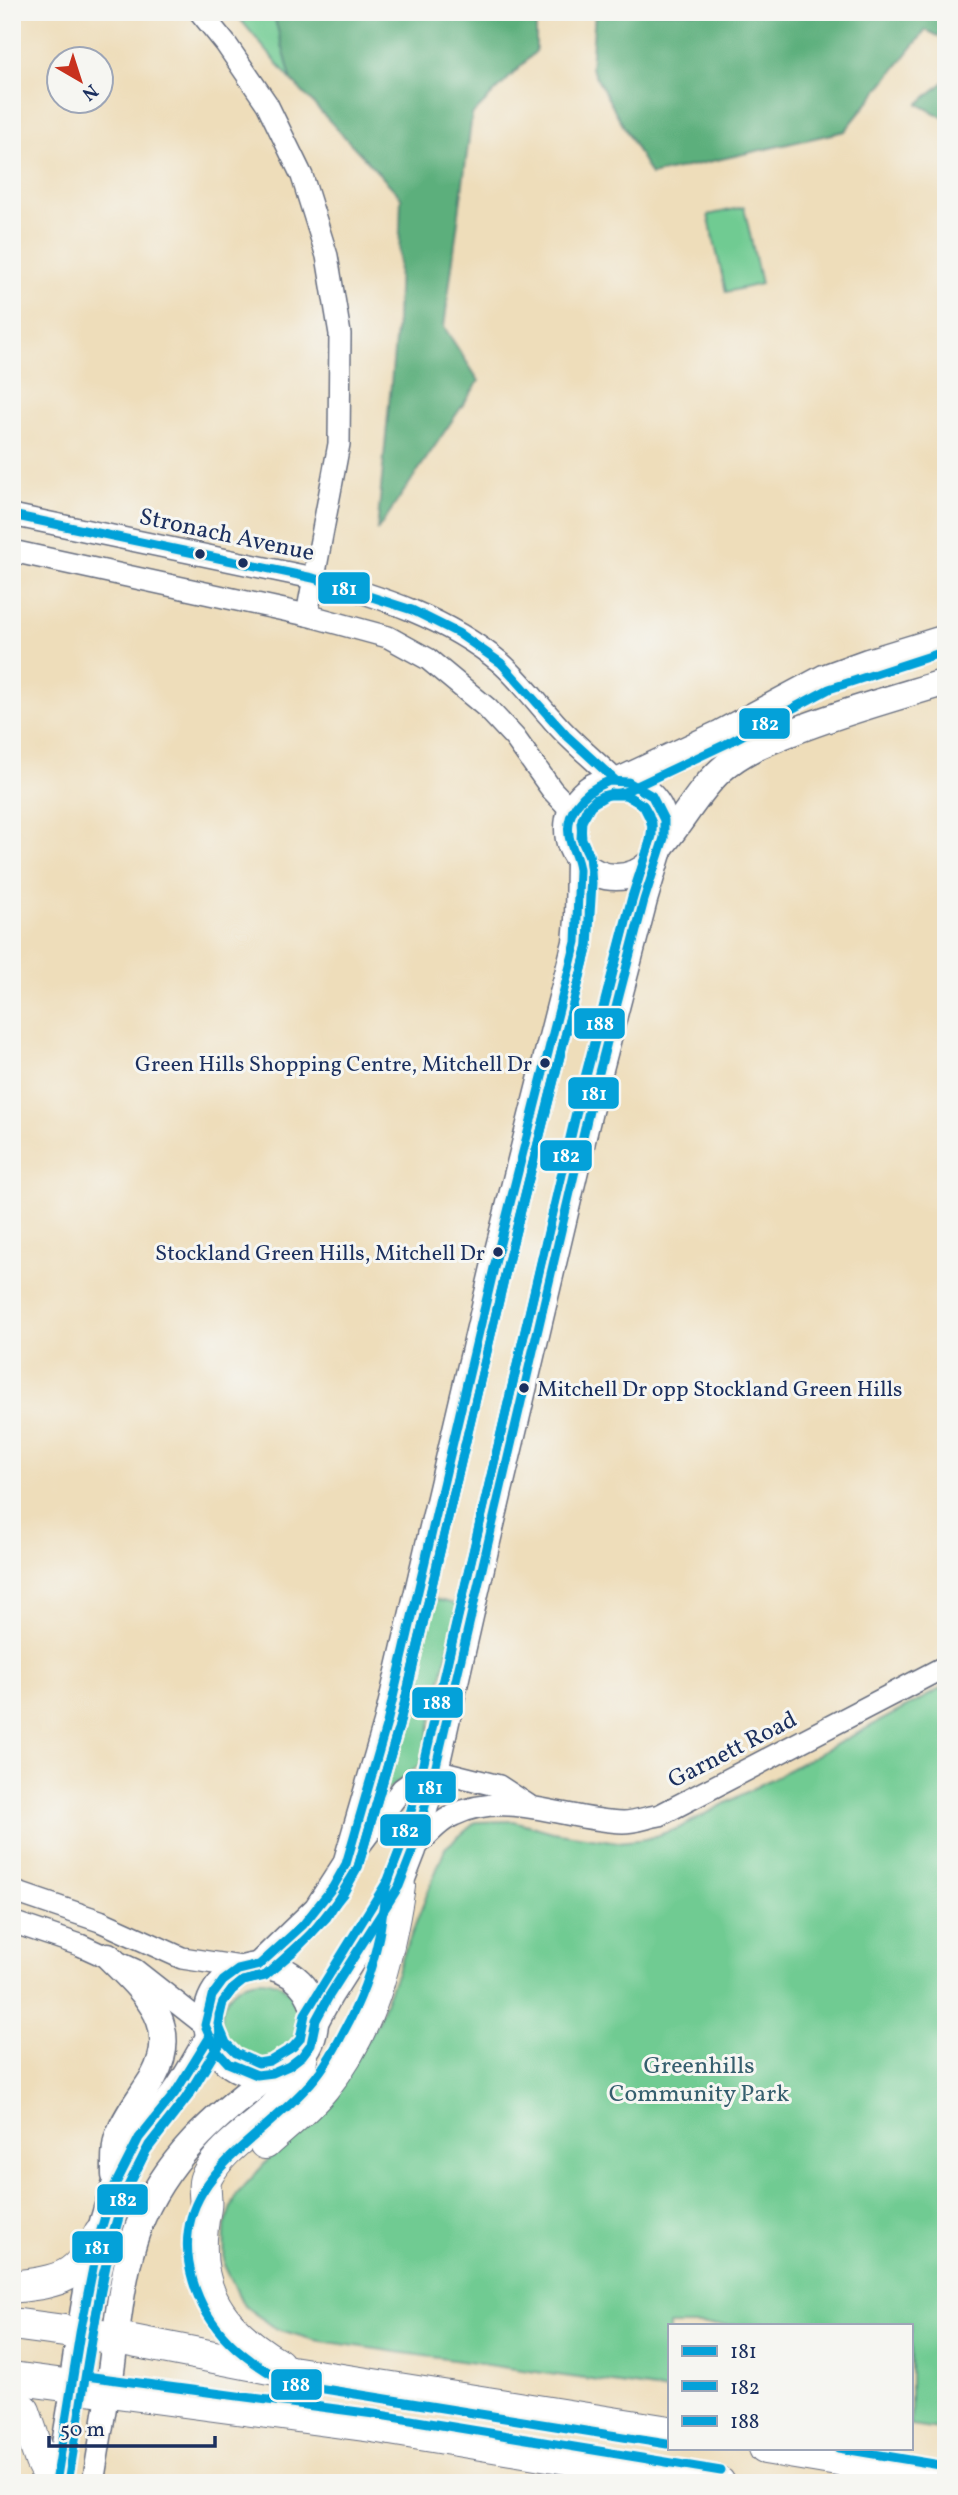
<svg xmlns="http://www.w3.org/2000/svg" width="958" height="2495" font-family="Vollkorn,serif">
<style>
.green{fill:#70cb92;stroke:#467d78;stroke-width:2}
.forest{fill:#5caf7c;stroke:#3c6f6d;stroke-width:2}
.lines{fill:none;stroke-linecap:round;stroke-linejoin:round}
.stream{stroke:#6daadf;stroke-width:7}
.minor-casing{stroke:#656c7e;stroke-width:24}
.major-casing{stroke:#656c7e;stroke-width:29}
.highway-casing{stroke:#656c7e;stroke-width:34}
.minor{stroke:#fff;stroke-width:21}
.major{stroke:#fff;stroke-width:26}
.highway{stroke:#fff;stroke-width:32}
.bus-1-casing{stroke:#f6f6f2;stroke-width:14}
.bus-2-casing{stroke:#f6f6f2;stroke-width:14}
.bus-3-casing{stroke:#f6f6f2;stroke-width:14}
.bus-1{stroke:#04a1d9;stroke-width:9}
.bus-2{stroke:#04a1d9;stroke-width:9}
.bus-3{stroke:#04a1d9;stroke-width:9}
.bus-dot{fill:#1b2f5e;stroke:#f6f6f2;stroke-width:2.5}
.labels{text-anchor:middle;stroke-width:6;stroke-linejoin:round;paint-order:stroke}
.bus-label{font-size:22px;fill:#1b2f5e;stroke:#f6f6f2;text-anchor:end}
.street-label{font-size:24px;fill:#1b2f5e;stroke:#f6f6f2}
.park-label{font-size:24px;fill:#355e6e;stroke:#f6f6f2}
.line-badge{stroke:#f6f6f2;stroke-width:2.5}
.badge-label{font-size:19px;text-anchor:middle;font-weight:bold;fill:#fff}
</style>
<rect width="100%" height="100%" fill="#f6f6f2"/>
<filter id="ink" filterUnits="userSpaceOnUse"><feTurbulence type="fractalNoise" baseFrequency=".0143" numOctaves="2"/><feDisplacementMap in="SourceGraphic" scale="14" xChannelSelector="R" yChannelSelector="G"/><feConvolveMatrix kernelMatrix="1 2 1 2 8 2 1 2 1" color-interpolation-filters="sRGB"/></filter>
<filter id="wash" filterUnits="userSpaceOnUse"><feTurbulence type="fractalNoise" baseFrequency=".00686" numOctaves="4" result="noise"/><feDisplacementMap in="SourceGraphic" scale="28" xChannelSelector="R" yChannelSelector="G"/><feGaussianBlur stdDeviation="1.57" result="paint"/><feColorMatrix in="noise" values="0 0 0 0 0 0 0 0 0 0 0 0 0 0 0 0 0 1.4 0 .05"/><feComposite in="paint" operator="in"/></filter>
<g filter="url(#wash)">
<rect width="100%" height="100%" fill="#eeddba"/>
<g class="green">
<polygon points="234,12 273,12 292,81"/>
<polygon points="744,207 761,284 726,292 708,215"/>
<polygon points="426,1597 459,1605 421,1764 386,1791 381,1785"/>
<polygon points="946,1686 946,2431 911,2426 911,2325 669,2325 669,2391 314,2340 277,2329 244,2306 224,2265 225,2226 237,2194 270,2158 332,2099 377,2023 445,1848 476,1822 514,1821 553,1832 618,1842 646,1839 679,1828"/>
<circle cx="261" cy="2020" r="40"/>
</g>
<g class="forest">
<polygon points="273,12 536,12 536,51 472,115 444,327 479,381 377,531 397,320 401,197 292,81"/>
<polygon points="595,12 946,12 946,40 926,30 845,131 651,175 591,68"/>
<polygon points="946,80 946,119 918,104"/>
</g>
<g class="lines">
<polyline class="stream" points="945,2448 946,2447"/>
</g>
</g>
<g filter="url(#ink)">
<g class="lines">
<defs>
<g id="minor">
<polyline points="200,12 226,44 267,104 302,176 327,256 340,334 339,444 307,615"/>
<path d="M12,515l301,63c66,18 134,40 188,85 19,17 33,36 50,55 19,23 44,42 65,63"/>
<polyline points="12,551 307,615 388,637 428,659 487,708 515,738 552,790 572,811"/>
<path d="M413,1850c13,-13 25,-28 41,-35 54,-26 114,6 169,7 12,0 25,-5 37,-7l286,-149"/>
<polyline points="352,1856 402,1789 417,1778 435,1770 499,1786 528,1805"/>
<polyline points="12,1891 100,1921 182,1958 247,1968"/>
<polyline points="12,1922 80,1945 135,1970 205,2025"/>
<polyline points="56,2483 72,2387"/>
<polyline points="93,2483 108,2392"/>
</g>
<g id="major">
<circle cx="616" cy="829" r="48"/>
<polyline points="619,781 721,733 824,678 868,662 946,638"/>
<path d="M661,846c21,-24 37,-55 60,-76 21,-19 45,-28 71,-38 50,-20 102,-34 154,-50"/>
<path d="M108,1956c35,35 74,67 46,120 -12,20 -28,39 -36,61 -4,11 -3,27 -3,38"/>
<polyline points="259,1965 317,1909 346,1864 387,1723 497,1255 576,942 578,920 579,859"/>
<circle cx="261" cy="2020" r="54"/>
<polyline points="316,2020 329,1996 399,1886 413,1850 435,1770 485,1550 589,1111 644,900 658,853"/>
<path d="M72,2387c10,-69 22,-161 53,-224 13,-27 32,-47 50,-70 13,-17 22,-37 34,-55"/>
<path d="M108,2392c8,-51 12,-115 30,-164 25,-67 79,-114 135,-155"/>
</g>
<g id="highway">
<path d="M265,2143c20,-18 42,-35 59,-56 47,-58 64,-129 75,-201"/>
<path d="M12,2287c49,-6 66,-8 88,-54"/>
<polyline points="12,2324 117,2338 291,2372 669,2432"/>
<path d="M278,2364c-64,-38 -88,-82 -73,-156 2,-10 -3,-23 2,-32 19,-37 64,-53 84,-89 5,-9 8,-21 11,-31"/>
<polyline points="12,2378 372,2426 719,2483"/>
<polyline points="12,2400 24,2411 41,2461 52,2483"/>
<polyline points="765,2448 946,2478"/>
</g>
</defs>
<use href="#minor" class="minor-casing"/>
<use href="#major" class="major-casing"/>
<use href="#highway" class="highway-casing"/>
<use href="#minor" class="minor"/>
<use href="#major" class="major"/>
<use href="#highway" class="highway"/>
<defs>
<g id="bus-1">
<polyline points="12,515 313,578 412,610 458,633 501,663 566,735 616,781"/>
<path d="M609,781l19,1 24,14 12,24v18l-20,62 -55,211 -154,659 -22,80 -14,36 -70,110 -13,24 -5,24 -9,12 -13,10 -16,7 -16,2 -29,-12 -12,-13 -11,-25 7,-29 11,-15 15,-11 21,-5 44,-40 30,-38 13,-23 41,-141 110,-468 79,-313 3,-72c-1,-10 -5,-17 -8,-26 -10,-30 12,-53 38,-63z"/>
<polyline points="56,2483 80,2333 100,2233 114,2187 139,2138 175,2093 209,2038"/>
</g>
<g id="bus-2">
<polygon points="611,793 624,794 643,805 652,823 652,836 632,897 577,1108 423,1767 401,1846 388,1880 305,2014 300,2039 293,2047 270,2061 258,2063 236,2053 226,2043 218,2024 223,2002 232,1990 243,1981 266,1975 311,1934 343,1894 358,1867 399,1726 509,1258 588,945 591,870 589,854 582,839 581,823 591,805"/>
<polyline points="589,807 602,796 624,792 726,744 829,689 946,651"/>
<polyline points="68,2483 92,2335 112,2236 125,2192 149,2145 185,2099 219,2044"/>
</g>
<g id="bus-3">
<path d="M667,2444l-380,-61c-44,-24 -80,-53 -94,-102 -29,-97 59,-134 113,-193 16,-16 28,-37 38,-57 16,-29 28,-62 35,-95 3,-15 4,-31 7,-47 4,-16 11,-30 16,-45 7,-24 13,-48 19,-72l157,-665 49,-189 23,-77 2,-14 -3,-12 -5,-9 -18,-11h-20l-10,4 -9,9 -5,11 -1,20 8,17 3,27 -4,62 -79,313 -110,468 -41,141 -31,50 -32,33 -30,26 -22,5 -11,9 -9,12 -4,13 1,29 -30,50 -44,57 -20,41 -23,83 -17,101 288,38 347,57"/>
<polyline points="838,2448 946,2466"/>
</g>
</defs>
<use href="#bus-1" class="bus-1-casing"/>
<use href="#bus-2" class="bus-2-casing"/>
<use href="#bus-3" class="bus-3-casing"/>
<use href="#bus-1" class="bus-1"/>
<use href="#bus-2" class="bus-2"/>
<use href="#bus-3" class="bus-3"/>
</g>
</g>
<g class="bus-dot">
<circle cx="200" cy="554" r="6"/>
<circle cx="243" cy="563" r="6"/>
<circle cx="545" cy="1063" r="6"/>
<circle cx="498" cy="1252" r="6"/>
<circle cx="524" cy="1388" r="6"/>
</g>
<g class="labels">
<g class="bus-label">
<text x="532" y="1071">Green Hills Shopping Centre, Mitchell Dr</text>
<text x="485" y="1260">Stockland Green Hills, Mitchell Dr</text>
<text x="537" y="1396" text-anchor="start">Mitchell Dr opp Stockland Green Hills</text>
</g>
<g class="street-label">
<text transform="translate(227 534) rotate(12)" y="8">Stronach Avenue</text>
<text transform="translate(732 1749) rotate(-27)" y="8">Garnett Road</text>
</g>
<g class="park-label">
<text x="699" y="2073">Greenhills<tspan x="699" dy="28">Community Park</tspan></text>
</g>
</g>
<g class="line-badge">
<rect x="317" y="571" width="54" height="34" rx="7" fill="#04a1d9"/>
<rect x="738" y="707" width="53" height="33" rx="7" fill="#04a1d9"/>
<rect x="573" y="1007" width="53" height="33" rx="7" fill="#04a1d9"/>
<rect x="567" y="1076" width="53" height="34" rx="7" fill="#04a1d9"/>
<rect x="539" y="1139" width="54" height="33" rx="7" fill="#04a1d9"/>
<rect x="411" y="1686" width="53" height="33" rx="7" fill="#04a1d9"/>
<rect x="404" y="1770" width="53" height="34" rx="7" fill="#04a1d9"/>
<rect x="379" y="1813" width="53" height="34" rx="7" fill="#04a1d9"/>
<rect x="96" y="2183" width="53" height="33" rx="7" fill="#04a1d9"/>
<rect x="71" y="2230" width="53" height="34" rx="7" fill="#04a1d9"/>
<rect x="270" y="2368" width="53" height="33" rx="7" fill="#04a1d9"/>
</g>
<g class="badge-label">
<text x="344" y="595">181</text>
<text x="765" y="730">182</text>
<text x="600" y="1030">188</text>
<text x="594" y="1100">181</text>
<text x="566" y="1162">182</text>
<text x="437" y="1709">188</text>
<text x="430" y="1794">181</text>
<text x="405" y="1837">182</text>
<text x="123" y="2206">182</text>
<text x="97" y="2254">181</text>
<text x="296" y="2391">188</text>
</g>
<rect width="958" height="2495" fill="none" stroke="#f6f6f2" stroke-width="42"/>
<rect x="668" y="2324" width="245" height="126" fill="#f6f6f2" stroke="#9ea6b7" stroke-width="2"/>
<rect x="682" y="2346" width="35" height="10" fill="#04a1d9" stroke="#9ea6b7" stroke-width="2"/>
<text x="730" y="2358" font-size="21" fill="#1b2f5e">181</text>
<rect x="682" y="2381" width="35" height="10" fill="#04a1d9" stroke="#9ea6b7" stroke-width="2"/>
<text x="730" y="2394" font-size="21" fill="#1b2f5e">182</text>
<rect x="682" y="2416" width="35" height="10" fill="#04a1d9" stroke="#9ea6b7" stroke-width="2"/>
<text x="730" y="2428" font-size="21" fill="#1b2f5e">188</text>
<g transform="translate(80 80) rotate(141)"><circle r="33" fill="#f6f6f2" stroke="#9ea6b7" stroke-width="2"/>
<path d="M0-5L12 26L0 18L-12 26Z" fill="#c8321e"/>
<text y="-10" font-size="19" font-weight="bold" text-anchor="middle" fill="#1b2f5e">N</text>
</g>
<path d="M49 2436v10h166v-10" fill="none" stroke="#1b2f5e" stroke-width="3.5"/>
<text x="60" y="2436" font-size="21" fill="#1b2f5e" stroke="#f6f6f2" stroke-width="5" paint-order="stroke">50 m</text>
</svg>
